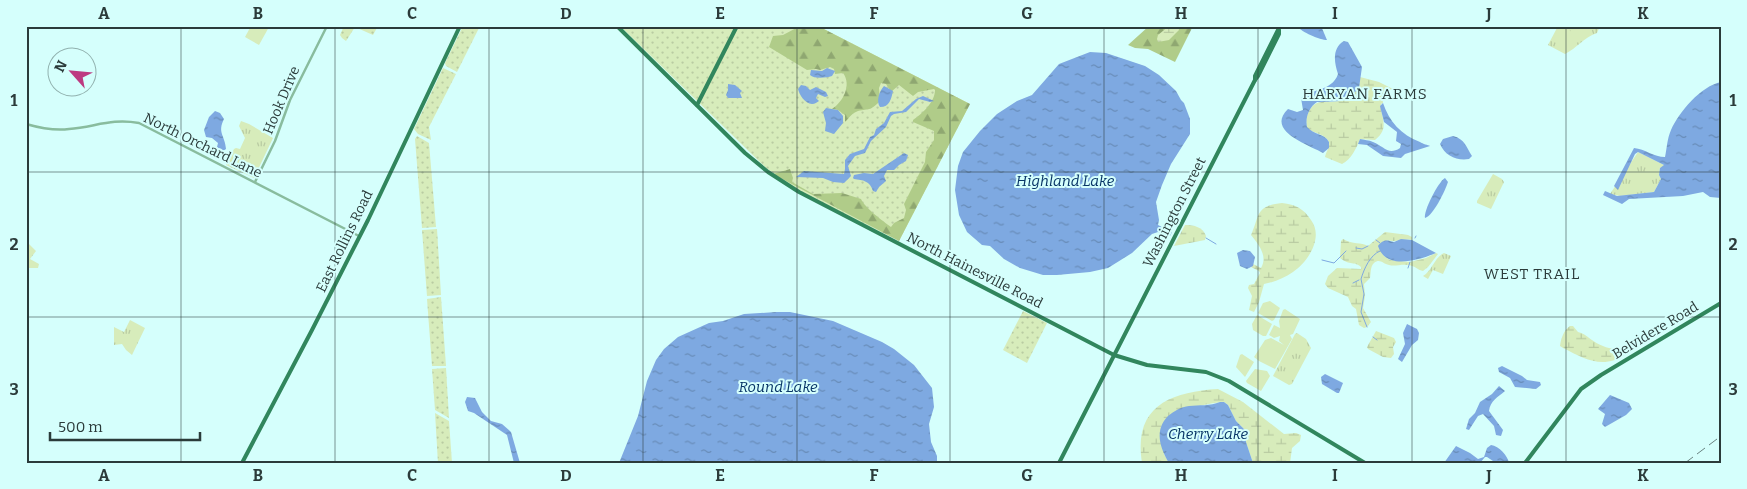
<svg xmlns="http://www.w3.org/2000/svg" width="1747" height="489" font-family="Bitter,serif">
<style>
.grass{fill:url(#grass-dots)}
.forest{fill:url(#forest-firs)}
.wetland{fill:url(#wetland-marsh)}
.park{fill:url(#park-tufts)}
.garden{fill:#d7ecbb}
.water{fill:url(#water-ripples)}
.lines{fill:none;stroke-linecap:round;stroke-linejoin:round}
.stream{stroke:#7ea9e1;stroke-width:1}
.minor{stroke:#89bc9e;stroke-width:2.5}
.major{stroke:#31865d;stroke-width:4}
.rail{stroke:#698381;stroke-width:1;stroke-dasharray:10 5;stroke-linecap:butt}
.grid{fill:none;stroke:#2b3b3a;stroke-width:1;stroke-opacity:0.55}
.labels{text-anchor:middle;stroke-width:4;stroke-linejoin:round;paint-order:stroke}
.street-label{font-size:14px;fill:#2b3b3a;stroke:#d5fffc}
.neighbourhood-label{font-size:15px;letter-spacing:1px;fill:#2b3b3a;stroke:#d5fffc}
.water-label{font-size:15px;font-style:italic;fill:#083567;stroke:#d5fffc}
.neatline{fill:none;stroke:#2b3b3a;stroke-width:2}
.grid-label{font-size:16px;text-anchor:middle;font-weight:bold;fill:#2b3b3a}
</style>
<defs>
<pattern id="grass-dots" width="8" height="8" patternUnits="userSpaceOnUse" patternTransform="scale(1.25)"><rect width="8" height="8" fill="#d7ecbb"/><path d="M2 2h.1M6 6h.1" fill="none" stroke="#b9cba2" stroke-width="1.8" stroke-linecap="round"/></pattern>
<pattern id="forest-firs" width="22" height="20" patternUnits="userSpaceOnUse" patternTransform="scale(1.25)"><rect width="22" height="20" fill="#b0cc89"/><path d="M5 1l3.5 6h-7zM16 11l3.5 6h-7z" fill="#8fa771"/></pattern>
<pattern id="wetland-marsh" width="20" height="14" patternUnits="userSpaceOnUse" patternTransform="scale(1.25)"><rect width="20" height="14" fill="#d7ecbb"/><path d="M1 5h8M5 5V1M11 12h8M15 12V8" fill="none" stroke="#b9cba2"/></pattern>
<pattern id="park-tufts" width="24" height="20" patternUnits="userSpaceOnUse" patternTransform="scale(1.25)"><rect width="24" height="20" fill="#d7ecbb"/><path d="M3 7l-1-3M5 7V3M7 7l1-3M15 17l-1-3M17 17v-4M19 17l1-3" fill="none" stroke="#b9cba2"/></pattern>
<pattern id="water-ripples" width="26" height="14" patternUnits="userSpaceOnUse" patternTransform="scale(1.25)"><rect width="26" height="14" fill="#7ea9e1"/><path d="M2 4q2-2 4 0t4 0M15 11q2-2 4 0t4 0" fill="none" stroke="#678bb7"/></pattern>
</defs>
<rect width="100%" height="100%" fill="#d5fffc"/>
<g class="grass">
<polygon points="344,26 378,26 373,35 355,27 346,41 342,38 340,35"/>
<polygon points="463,26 480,26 457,72 446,66 445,63"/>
<polygon points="620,26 791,26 794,28 798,26 818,26 970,104 899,241 803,193 766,168"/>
<polygon points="443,68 456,74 429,127 431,140 418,134 414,129"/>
<polygon points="417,136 429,143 436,227 422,228 415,139"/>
<polygon points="437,229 441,295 427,296 422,230"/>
<polygon points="441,297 446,366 432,366 427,299"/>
<polygon points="1023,311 1047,323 1027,363 1003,350"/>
<polygon points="446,368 449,418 435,410 432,369"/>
<polygon points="435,413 449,421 452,463 438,463"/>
</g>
<g class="forest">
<path d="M800,26h18l152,78 -71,137 -126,-67 17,-5 3,9 -1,4 21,12 29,-1 19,6c4,9 22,22 30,28l3,-4 10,-5 2,-8 -2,-6 21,-42 1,-10 8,-12v-9l-21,-9v-2c9,-6 22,-18 22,-30l-1,-1 -16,3 -5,4 -14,-11 -8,7 -5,-8 -5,-1 -2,5 1,13c-11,11 -10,7 -22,10 -6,2 -9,7 -13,11v-7l-7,-5 -6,-1c11,-7 20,-24 11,-36l-8,1 -1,-5 -4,-2 -10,3 -4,-1 -9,1 -38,-23 4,-11 10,-1z"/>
<polygon points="1149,26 1193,26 1175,62 1148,49 1135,48 1128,45"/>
</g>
<g class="wetland">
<polygon points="1169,26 1178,26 1179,30 1169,40 1158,42 1157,39 1158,35"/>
<path d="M1360,77l19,5 14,7 -8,1 -3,5 1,8 -2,1c0,16 9,24 -6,36l-15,-1c-3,8 -9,21 -18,25l-17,-7c1,-6 5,-9 4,-15 -5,-10 -18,-8 -22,-15 -1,-3 -1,-8 0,-11 7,-21 20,-11 36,-16 6,-2 11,-8 16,-12z"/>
<path d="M1282,203c14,2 21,5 29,17 13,17 -3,42 -18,52 -9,6 -18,10 -29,12l-5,18 -5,10 -5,-2 3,-14 -4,-8 1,-3 5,-1 6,-11 -1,-2 -8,-4 2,-3 8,4c7,-12 -2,-23 -10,-33 9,-20 4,-29 31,-32z"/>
<path d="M1185,225c9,0 18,2 21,11l-1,4 -31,6z"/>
<path d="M1385,232l23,3 4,2v3c-9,-2 -15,3 -25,0l-4,13 1,3 6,4 20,2 16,-4 10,-5 2,1 -10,13 -5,4c-5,-1 -7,-4 -11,-5 -8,-3 -17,1 -23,-1 -6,-1 -9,-7 -15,-2 -4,4 -3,10 -4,15l-6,6 1,12 -2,12 8,14 -4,5 -3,1 -5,-3 -3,-16 -4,-3 -4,-9 -20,-9 -3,-4 3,-8 9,-8 24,1v-2c-6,-6 -11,-1 -21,-9l1,-17 2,-2c10,6 18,3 25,7z"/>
<path d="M1570,326h3l5,6c9,2 15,11 25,14 8,4 16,1 23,8 -23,16 -41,5 -63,-6l-3,-2c1,-8 4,-16 10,-20z"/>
<polygon points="1376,331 1394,338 1396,342 1393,347 1394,354 1391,358 1383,357 1368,349 1367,347"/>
<path d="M1218,389l25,13 41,32 12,-1 5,2 -1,6 -8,7 -2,15h-37l-7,-21 -1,-12 -9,-9 -8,-16 -4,-3c-11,0 -22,5 -34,4l-26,48 5,9h-27c-9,-56 27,-71 76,-74z"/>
</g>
<g class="park">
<path d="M1558,26h42l-3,7c-14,5 -20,15 -32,21l-17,-9z"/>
<polygon points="241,121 249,124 273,138 254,178 226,165 234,149 236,148 240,149 245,138 239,126"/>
<polygon points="1638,152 1664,165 1664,167 1660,168 1659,175 1661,179 1654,192 1620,196 1610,194"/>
<polygon points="1493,174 1502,179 1504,182 1491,209 1477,203 1477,201"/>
<polygon points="26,241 36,251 30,259 39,264 38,268 26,268"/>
<path d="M1444,253l7,3 -8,18 -10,-4 -5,9 -5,-3c9,-5 11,-18 21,-23z"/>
<polygon points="130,320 145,328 132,355 126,350 122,344 114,345 114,327 124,332"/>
<polygon points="1297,333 1306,339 1311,348 1292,384 1289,385 1273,376 1295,334"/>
</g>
<g class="garden">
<polygon points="251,26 269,27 259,45 245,37"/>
<path d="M1559,26h8c6,7 7,15 2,23l-16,-8z"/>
<polygon points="1270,301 1280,308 1274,320 1272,321 1258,313 1263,303"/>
<polygon points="1285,309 1300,319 1293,334 1290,335 1292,339 1275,369 1259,361 1254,357 1265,340 1271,338 1284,345 1279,341 1280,336 1274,338 1269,335 1274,325 1280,328 1279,321 1283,310"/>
<polygon points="1257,315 1272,324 1266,336 1263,336 1253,330 1252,324"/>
<polygon points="1242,354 1254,362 1245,377 1236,367 1240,355"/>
<polygon points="1255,369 1267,371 1270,376 1261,391 1247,383 1246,381"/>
</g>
<g class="water">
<path d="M1297,26h24l6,14c-7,0 -26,-8 -30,-14z"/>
<path d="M1344,41l4,1 14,25 -3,21 -5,5 -12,8 -25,1c-8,5 -12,16 -10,25 7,8 17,6 22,15v6l-6,5c-14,-8 -58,-22 -35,-44l9,3 6,-2 -2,-12c8,-9 31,-6 37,-24 -4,-12 -6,-26 6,-33z"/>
<polygon points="1090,52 1106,53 1145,66 1159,75 1176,91 1181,100 1184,103 1190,119 1190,134 1171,164 1162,185 1156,202 1159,220 1158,225 1172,232 1170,236 1158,232 1152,234 1132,253 1108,268 1090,272 1057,275 1043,275 1020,268 1004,259 990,246 982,245 967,232 959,215 955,190 958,166 963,152 980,131 997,114 1017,101 1032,95 1059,64"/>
<path d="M827,68l8,3 -3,5c-6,2 -18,3 -22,-1l1,-5 11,1z"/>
<path d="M1721,82v116l-11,-1 -7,-5 -20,4 -54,3 -7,5 -19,-9 2,-4 12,5 37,-4 7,-13 -2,-4 1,-7 4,-3 -26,-13 -3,2 -17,36 -4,-4 20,-38c11,1 20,9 31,9 2,-9 2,-18 6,-27 8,-18 30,-44 50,-48z"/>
<polygon points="728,84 735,85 742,91 740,93 742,98 728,98 726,95 728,90"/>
<path d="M801,85l5,1 4,4 6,-3 10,5 2,4 -3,1 -7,-3 -2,4 3,3c-2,1 -4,3 -7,3 -7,0 -13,-10 -14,-15z"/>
<path d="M884,86l9,5c-2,8 -3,16 -13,16 -4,-5 -1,-16 4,-21z"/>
<polygon points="923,96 934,101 930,102 919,99 906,112 894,114 891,116 886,127 871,141 865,153 855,156 848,166 851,176 844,183 833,182 823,178 796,177 804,171 844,174 845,169 845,160 850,154 864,149 870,137 874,135 876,129 884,123 890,112 902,111 916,99"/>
<path d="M1383,103c6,18 18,32 37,39 3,2 8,3 10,4l-25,8 -4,4 -18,-2 -16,-11 -9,-1 2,-5c4,1 9,1 13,3 11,4 15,14 27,6l1,-4 -5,-3 1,-9 -13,-10 -4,-16z"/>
<polygon points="826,108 838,110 843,116 843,123 834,134 825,131 826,123 823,112"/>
<path d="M215,111l5,2 4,6c-7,14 1,16 2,30l-3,2 -6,-4 1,-4 -6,-5 -6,-1 -2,-7 5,-13z"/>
<path d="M1453,136c12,3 13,11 19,20l-3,3c-12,2 -24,-3 -29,-15l3,-5z"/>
<path d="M904,153l4,2 -2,6 -7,4 -5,5h-7l-3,6 2,5 -7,6 -3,5 -3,-1c-3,-10 -10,-11 -19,-12l-1,-1 1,-3 10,-2 9,1z"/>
<path d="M1445,178l3,4c-3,9 -15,34 -23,36 -2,-6 13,-36 20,-40z"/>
<path d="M1401,239l11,1 24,13c-17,7 -50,18 -58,-7 5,-7 9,-6 16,-4z"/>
<polygon points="1243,250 1250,251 1255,257 1253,266 1247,269 1240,266 1237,253"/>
<polygon points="776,312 790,312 833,321 882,342 894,349 914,365 932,388 934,407 929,424 931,442 937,456 937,463 619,463 638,416 647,381 656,360 664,349 678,337 709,323 723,321 744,314"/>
<polygon points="1407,324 1417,329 1419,333 1418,340 1412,345 1402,362 1398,359 1405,344 1403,333"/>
<polygon points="1502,366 1522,376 1527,380 1540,382 1541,385 1536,389 1515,387 1510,378 1499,372 1498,368"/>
<polygon points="1325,374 1343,383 1339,393 1337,393 1322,384 1321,377"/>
<path d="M1499,386l6,5c-7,6 -15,10 -16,20l14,19 -2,6 -5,-1 -2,-9 -11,-12 -5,2 -9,14 -3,-1 3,-10 6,-6 5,-11 12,-8z"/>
<polygon points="1610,395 1629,403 1632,409 1626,415 1605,427 1602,424 1605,414 1598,409"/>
<polygon points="467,397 475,398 482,412 491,421 502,424 511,432 520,463 514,463 507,435 474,413 468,411 465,402"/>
<path d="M1220,402h4l4,3 8,16 9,9 1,12 7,21h-84c-9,-15 -15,-33 -1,-47 6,-5 13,-9 21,-10 10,-1 21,0 31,-4z"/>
<path d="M1491,445c8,1 17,11 18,18h-13l-9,-6h-2l-5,6h-36l12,-17 14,7 8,6 6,-2 3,-9z"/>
</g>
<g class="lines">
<g class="stream">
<polyline points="1206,238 1216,244"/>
<polyline points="1415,238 1416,236"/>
<polyline points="1376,240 1380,243"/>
<polyline points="1356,248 1362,249 1368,246"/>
<polyline points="1322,260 1334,263 1346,251"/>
<polyline points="1408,268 1410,262"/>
<polyline points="1353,283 1359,280"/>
<path d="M1367,327l-6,-15 3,-18 -3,-15c3,-10 9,-24 19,-28"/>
<polyline points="1373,337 1377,340"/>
</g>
<g class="minor">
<path d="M26,124c14,4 29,7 43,5 26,-2 42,-11 70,-6l220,113"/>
<polyline points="255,182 275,141 290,100 327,26"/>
</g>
<g class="major">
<polyline points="617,26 745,153 768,172 799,192 1114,355 1147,365 1206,372 1229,381 1365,463"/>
<polyline points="1255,80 1255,76 1280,26"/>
<polyline points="697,105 737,26"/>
<polyline points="242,463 312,330 368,220 460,26"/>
<polyline points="1059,463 1255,80 1258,76 1279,34 1279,30"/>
<polyline points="1525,463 1581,389 1601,375 1721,303"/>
</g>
<polyline class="rail" points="1685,463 1721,436"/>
</g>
<path class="grid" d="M181,26v437M335,26v437M489,26v437M643,26v437M797,26v437M950,26v437M1104,26v437M1258,26v437M1412,26v437M1566,26v437M26,172h1695M26,317h1695"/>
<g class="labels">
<g class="street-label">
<text transform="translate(281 100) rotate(-67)" y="5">Hook Drive</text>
<text transform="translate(203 145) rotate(26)" y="5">North Orchard Lane</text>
<text transform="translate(1174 212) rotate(-63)" y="5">Washington Street</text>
<text transform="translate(344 241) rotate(-64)" y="5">East Rollins Road</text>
<text transform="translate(975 270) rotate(27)" y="5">North Hainesville Road</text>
<text transform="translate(1655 330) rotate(-31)" y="5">Belvidere Road</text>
</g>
<g class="neighbourhood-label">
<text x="1365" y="99">HARYAN FARMS</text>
<text x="1532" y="279">WEST TRAIL</text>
</g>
<g class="water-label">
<text x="1065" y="186">Highland Lake</text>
<text x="778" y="392">Round Lake</text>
<text x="1208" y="439">Cherry Lake</text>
</g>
</g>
<rect width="1747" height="489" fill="none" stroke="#d5fffc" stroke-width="55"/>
<g transform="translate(72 72) rotate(297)"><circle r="24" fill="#d5fffc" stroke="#91b1ae"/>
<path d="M0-4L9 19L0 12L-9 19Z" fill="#bd3a81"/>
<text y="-8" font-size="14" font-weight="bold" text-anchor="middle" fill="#2b3b3a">N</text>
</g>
<path d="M50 432v8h150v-8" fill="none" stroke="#2b3b3a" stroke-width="2.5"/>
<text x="58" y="432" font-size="15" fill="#2b3b3a" stroke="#d5fffc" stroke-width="4" paint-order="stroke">500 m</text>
<rect x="28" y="28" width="1692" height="434" class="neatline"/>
<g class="grid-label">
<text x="104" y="19">A</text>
<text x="258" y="19">B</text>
<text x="412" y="19">C</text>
<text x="566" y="19">D</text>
<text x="720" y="19">E</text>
<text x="874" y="19">F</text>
<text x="1027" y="19">G</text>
<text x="1181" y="19">H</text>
<text x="1335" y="19">I</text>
<text x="1489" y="19">J</text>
<text x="1643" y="19">K</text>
<text x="14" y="106">1</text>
<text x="1733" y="106">1</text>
<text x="14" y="250">2</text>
<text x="1733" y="250">2</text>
<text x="14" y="395">3</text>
<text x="1733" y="395">3</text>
<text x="104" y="481">A</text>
<text x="258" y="481">B</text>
<text x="412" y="481">C</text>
<text x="566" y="481">D</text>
<text x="720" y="481">E</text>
<text x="874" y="481">F</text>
<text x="1027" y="481">G</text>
<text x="1181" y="481">H</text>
<text x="1335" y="481">I</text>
<text x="1489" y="481">J</text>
<text x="1643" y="481">K</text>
</g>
</svg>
